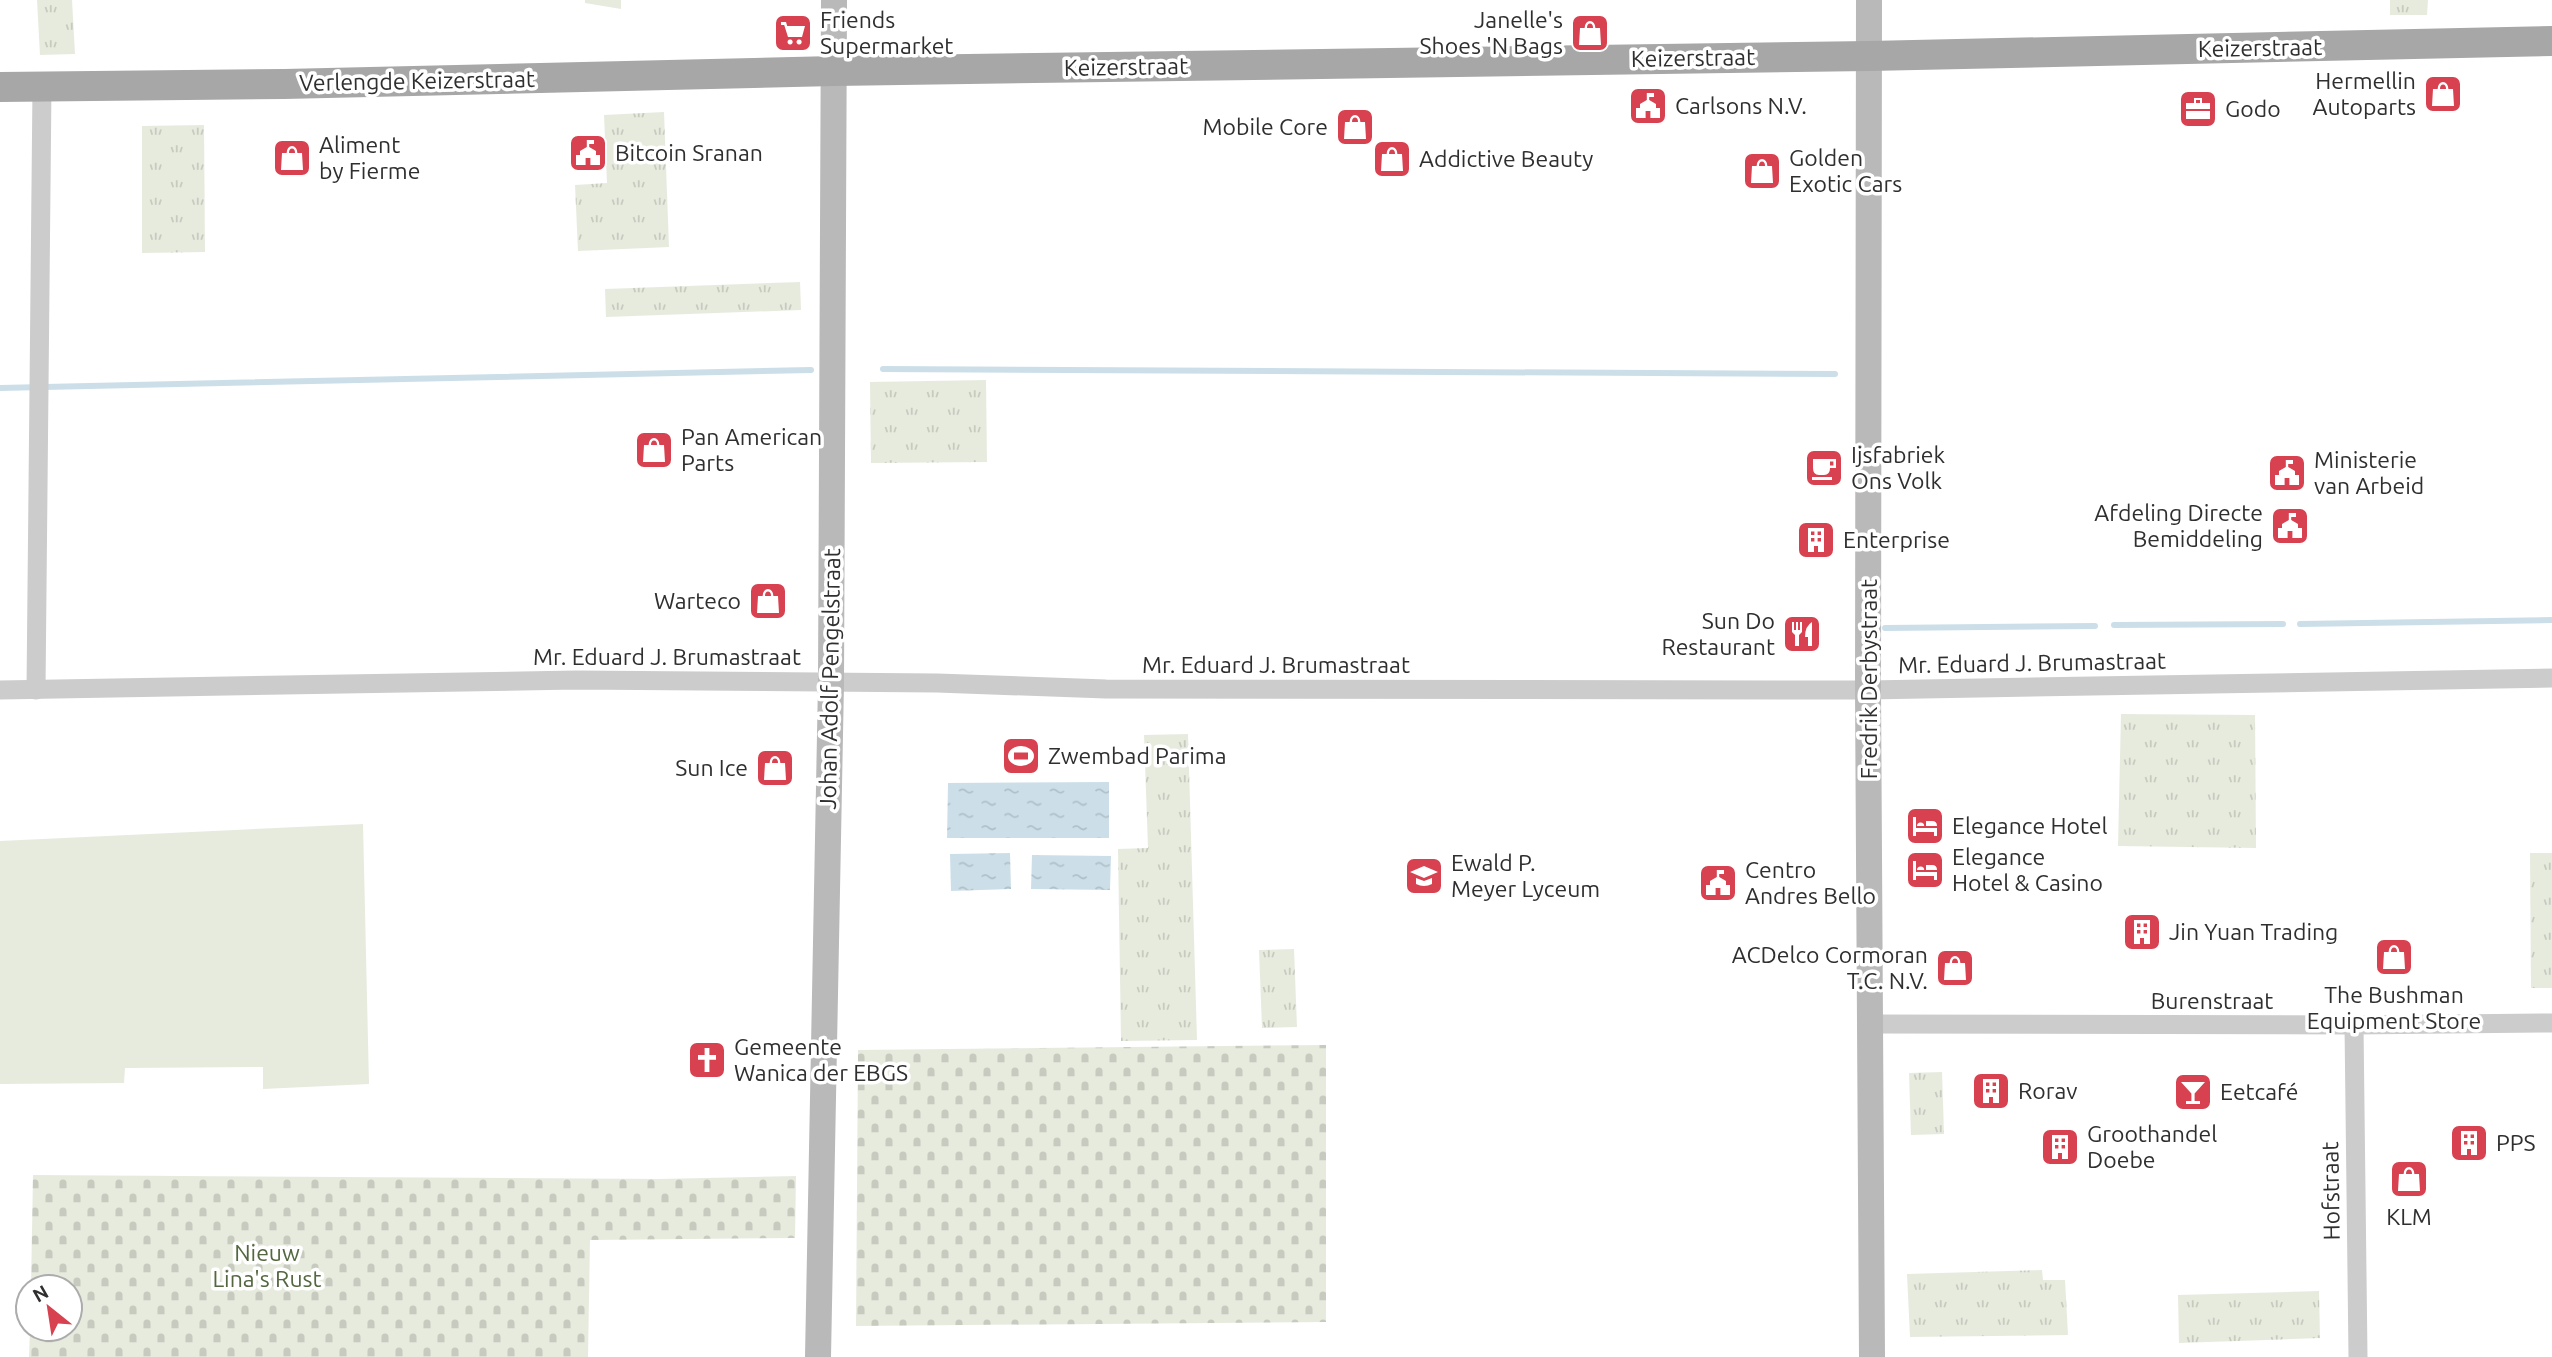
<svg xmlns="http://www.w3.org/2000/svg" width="2552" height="1357" font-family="Ubuntu,sans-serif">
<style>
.grass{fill:url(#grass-tufts)}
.cemetery{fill:url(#cemetery-stones)}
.pitch{fill:#e6ebde}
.water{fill:url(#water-ripples)}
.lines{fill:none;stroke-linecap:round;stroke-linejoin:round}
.stream{stroke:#ccdfe9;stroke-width:6}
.street{stroke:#ccc;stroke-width:19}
.secondary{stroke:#b9b9b9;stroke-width:26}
.primary{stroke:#a7a7a7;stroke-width:30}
.labels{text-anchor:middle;stroke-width:7;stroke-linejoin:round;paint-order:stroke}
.poi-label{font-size:23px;fill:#2f2f2f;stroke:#fff;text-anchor:start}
.street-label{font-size:23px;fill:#2f2f2f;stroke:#fff}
.park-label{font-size:23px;fill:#546740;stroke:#fff}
</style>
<defs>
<pattern id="grass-tufts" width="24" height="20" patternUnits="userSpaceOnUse" patternTransform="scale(1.75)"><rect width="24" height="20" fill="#e6ebde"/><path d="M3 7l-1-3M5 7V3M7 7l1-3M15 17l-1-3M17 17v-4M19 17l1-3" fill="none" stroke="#c6cabf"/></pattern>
<pattern id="cemetery-stones" width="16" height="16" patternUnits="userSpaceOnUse" patternTransform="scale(1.75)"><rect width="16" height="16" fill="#e6ebde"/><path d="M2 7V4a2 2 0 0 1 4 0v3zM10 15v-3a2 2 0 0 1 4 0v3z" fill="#c6cabf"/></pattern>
<pattern id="water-ripples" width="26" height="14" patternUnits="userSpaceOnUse" patternTransform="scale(1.75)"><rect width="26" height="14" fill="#ccdfe9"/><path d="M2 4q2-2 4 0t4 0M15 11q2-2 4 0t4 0" fill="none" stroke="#b0c0c8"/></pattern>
</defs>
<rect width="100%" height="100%" fill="#fff"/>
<g class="grass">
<polygon points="37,0 72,0 75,54 40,55"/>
<polygon points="585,0 621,0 621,9 585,3"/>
<polygon points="2390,0 2428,0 2427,15 2390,15"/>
<polygon points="664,112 669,247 578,251 575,185 607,183 604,115"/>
<polygon points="204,125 205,252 142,253 142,126"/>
<polygon points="800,282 801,310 606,317 605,289"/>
<polygon points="986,380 987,462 871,463 870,382"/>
<polygon points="2121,714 2255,715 2256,848 2118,846"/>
<polygon points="1188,734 1197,1040 1121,1041 1118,849 1148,848 1144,735"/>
<polygon points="2530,853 2552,853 2552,988 2531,988"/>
<polygon points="1294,949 1297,1027 1262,1028 1259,950"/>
<polygon points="1942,1072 1944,1134 1911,1135 1909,1073"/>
<polygon points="2042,1270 2043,1280 2065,1280 2068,1335 1910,1337 1907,1274"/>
<polygon points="2319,1291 2320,1338 2179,1343 2178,1295"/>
</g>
<g class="cemetery">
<polygon points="1326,1045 1326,1322 856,1326 858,1050"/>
<polygon points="33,1175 659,1179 796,1176 795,1238 590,1240 588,1357 29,1357 30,1329 70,1329 70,1287 31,1287"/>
</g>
<polygon class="pitch" points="363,824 369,1084 263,1089 263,1067 125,1068 124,1083 0,1084 0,841"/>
<g class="water">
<polygon points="1109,782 1109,838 947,838 948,783"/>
<polygon points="1010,853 1011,889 951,891 950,854"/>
<polygon points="1032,855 1111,856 1110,890 1031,889"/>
</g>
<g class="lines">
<g class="stream">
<polyline points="883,369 1835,374"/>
<polyline points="0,388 811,370"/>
<polyline points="2300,624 2552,620"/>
<polyline points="2114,625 2283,624"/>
<polyline points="1885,628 2095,626"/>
</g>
<g class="street">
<polyline points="0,690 576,680 937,683 1106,689 1868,690 2552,678"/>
<polyline points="36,690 42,86"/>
<polyline points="1871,1024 2354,1025 2552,1023"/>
<polyline points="2354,1025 2358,1357"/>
</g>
<g class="secondary">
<polyline points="1869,0 1868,690 1872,1357"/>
<polyline points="818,1357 831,683 834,0"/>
</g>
<polyline class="primary" points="0,87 284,84 834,71 1869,56 2552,41"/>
</g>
<defs>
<symbol id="supermarket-square" viewBox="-11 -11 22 22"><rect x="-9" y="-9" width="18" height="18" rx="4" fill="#d74150" stroke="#fff"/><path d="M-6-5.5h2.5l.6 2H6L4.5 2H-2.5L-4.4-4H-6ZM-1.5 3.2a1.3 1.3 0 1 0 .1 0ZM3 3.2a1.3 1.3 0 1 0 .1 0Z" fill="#fff"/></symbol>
<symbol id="shop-square" viewBox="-11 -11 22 22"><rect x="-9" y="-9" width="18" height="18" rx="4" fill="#d74150" stroke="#fff"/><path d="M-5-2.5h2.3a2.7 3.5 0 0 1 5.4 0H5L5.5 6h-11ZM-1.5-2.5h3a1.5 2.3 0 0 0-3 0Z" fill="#fff"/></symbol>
<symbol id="civic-square" viewBox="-11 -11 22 22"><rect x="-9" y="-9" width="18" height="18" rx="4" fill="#d74150" stroke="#fff"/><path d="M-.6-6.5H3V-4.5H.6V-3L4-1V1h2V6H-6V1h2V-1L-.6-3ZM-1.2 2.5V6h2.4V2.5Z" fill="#fff"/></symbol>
<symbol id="office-square" viewBox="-11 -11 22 22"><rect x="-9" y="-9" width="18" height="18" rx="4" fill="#d74150" stroke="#fff"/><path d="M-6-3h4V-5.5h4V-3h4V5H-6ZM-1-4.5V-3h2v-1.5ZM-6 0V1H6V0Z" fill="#fff"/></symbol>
<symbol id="cafe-square" viewBox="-11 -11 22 22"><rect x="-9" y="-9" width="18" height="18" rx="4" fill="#d74150" stroke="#fff"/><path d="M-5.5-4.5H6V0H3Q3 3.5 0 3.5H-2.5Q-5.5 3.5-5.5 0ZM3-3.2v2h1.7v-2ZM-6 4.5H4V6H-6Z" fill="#fff"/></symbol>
<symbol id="building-square" viewBox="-11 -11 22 22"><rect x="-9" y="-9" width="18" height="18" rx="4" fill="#d74150" stroke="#fff"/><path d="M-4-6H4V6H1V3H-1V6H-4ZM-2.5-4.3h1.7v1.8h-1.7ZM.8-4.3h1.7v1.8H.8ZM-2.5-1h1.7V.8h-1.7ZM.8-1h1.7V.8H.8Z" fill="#fff"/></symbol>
<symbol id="restaurant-square" viewBox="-11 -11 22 22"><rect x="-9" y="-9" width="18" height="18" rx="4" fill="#d74150" stroke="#fff"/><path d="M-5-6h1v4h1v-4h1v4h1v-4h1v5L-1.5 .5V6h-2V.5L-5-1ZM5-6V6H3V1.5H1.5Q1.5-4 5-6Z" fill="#fff"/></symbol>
<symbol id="stadium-square" viewBox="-11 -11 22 22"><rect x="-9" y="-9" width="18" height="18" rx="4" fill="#d74150" stroke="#fff"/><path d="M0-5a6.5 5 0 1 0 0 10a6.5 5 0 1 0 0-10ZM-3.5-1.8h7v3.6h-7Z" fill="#fff"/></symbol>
<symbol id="hotel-square" viewBox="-11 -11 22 22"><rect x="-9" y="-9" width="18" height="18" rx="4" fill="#d74150" stroke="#fff"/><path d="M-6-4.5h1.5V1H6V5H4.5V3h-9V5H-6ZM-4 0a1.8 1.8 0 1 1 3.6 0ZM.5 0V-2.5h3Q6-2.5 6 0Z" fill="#fff"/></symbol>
<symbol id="school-square" viewBox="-11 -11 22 22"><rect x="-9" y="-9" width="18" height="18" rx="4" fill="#d74150" stroke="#fff"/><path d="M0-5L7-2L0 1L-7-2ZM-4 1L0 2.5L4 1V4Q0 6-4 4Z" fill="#fff"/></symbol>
<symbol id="church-square" viewBox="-11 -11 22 22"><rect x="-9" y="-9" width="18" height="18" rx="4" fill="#d74150" stroke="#fff"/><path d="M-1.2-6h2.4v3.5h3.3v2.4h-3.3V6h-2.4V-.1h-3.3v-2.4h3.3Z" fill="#fff"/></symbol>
<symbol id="bar-square" viewBox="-11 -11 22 22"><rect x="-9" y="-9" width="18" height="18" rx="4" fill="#d74150" stroke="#fff"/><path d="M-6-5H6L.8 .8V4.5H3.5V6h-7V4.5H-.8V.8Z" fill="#fff"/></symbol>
</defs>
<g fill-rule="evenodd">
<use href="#supermarket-square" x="771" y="11" width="44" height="44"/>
<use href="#shop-square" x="1568" y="11" width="44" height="44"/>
<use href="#shop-square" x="2421" y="72" width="44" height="44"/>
<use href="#civic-square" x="1626" y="84" width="44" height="44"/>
<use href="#office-square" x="2176" y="87" width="44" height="44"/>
<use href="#shop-square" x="1333" y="105" width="44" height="44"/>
<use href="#civic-square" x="566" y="131" width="44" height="44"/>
<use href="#shop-square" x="270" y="136" width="44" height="44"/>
<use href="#shop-square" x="1370" y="137" width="44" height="44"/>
<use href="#shop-square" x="1740" y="149" width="44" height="44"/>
<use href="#shop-square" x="632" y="428" width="44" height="44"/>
<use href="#cafe-square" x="1802" y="446" width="44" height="44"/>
<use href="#civic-square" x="2265" y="451" width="44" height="44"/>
<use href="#civic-square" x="2268" y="504" width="44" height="44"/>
<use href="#building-square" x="1794" y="518" width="44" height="44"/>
<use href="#shop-square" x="746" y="579" width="44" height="44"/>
<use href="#restaurant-square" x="1780" y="612" width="44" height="44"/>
<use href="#stadium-square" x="999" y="734" width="44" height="44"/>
<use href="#shop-square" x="753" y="746" width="44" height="44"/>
<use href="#hotel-square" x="1903" y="804" width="44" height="44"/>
<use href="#hotel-square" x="1903" y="848" width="44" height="44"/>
<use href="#school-square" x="1402" y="854" width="44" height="44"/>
<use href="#civic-square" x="1696" y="861" width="44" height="44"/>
<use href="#building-square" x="2120" y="910" width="44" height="44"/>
<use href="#shop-square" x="2372" y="935" width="44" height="44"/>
<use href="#shop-square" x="1933" y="946" width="44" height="44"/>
<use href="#church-square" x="685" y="1038" width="44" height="44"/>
<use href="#building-square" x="1969" y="1069" width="44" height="44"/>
<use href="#bar-square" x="2171" y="1070" width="44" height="44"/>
<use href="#building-square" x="2447" y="1121" width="44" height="44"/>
<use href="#building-square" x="2038" y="1125" width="44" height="44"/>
<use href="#shop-square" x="2387" y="1157" width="44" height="44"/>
</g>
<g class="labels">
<g class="poi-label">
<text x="820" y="28">Friends<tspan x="820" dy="26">Supermarket</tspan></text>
<text x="1563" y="28" text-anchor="end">Janelle's<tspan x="1563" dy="26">Shoes 'N Bags</tspan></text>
<text x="2416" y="89" text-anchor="end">Hermellin<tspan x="2416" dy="26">Autoparts</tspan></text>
<text x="1675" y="114">Carlsons N.V.</text>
<text x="2225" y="117">Godo</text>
<text x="1328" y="135" text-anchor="end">Mobile Core</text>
<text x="319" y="153">Aliment<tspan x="319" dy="26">by Fierme</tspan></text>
<text x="615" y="161">Bitcoin Sranan</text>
<text x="1789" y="166">Golden<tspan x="1789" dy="26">Exotic Cars</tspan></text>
<text x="1419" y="167">Addictive Beauty</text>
<text x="681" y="445">Pan American<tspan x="681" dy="26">Parts</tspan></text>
<text x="1851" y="463">Ijsfabriek<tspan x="1851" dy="26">Ons Volk</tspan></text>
<text x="2314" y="468">Ministerie<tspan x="2314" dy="26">van Arbeid</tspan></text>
<text x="2263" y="521" text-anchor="end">Afdeling Directe<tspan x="2263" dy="26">Bemiddeling</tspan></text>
<text x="1843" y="548">Enterprise</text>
<text x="741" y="609" text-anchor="end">Warteco</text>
<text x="1775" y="629" text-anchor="end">Sun Do<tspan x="1775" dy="26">Restaurant</tspan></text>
<text x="1048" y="764">Zwembad Parima</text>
<text x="748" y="776" text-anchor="end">Sun Ice</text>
<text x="1952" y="834">Elegance Hotel</text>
<text x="1952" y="865">Elegance<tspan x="1952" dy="26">Hotel &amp; Casino</tspan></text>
<text x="1451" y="871">Ewald P.<tspan x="1451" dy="26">Meyer Lyceum</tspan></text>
<text x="1745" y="878">Centro<tspan x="1745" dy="26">Andres Bello</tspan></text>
<text x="2169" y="940">Jin Yuan Trading</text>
<text x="1928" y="963" text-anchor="end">ACDelco Cormoran<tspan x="1928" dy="26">T.C. N.V.</tspan></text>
<text x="2394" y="1003" text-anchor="middle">The Bushman<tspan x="2394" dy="26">Equipment Store</tspan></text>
<text x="734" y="1055">Gemeente<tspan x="734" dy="26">Wanica der EBGS</tspan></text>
<text x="2018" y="1099">Rorav</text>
<text x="2220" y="1100">Eetcafé</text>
<text x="2087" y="1142">Groothandel<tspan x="2087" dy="26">Doebe</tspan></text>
<text x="2496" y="1151">PPS</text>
<text x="2409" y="1225" text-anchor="middle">KLM</text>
</g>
<g class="street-label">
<text transform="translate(2260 48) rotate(-1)" y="8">Keizerstraat</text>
<text transform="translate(1693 58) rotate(-1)" y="8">Keizerstraat</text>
<text transform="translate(1126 67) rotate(-1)" y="8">Keizerstraat</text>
<text transform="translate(417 81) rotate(-1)" y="8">Verlengde Keizerstraat</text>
<text x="667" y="665">Mr. Eduard J. Brumastraat</text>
<text transform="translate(2032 663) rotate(-1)" y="8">Mr. Eduard J. Brumastraat</text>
<text x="1276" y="673">Mr. Eduard J. Brumastraat</text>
<text transform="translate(830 679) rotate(-89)" y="8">Johan Adolf Pengelstraat</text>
<text transform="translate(1869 679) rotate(-90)" y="8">Fredrik Derbystraat</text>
<text x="2212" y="1009">Burenstraat</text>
<text transform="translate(2331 1191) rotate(-91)" y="8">Hofstraat</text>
</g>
<g class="park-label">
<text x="267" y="1261">Nieuw<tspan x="267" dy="26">Lina's Rust</tspan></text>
</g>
</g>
<g transform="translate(49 1308) rotate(330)"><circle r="33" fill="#ffffff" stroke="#acacac" stroke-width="2"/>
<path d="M0-5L12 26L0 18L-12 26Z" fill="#d74150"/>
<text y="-10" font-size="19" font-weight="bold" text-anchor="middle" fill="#2f2f2f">N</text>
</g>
</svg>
